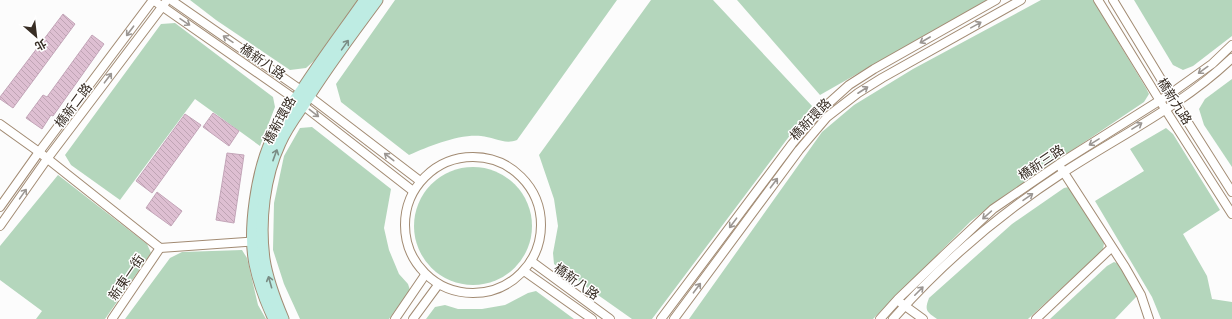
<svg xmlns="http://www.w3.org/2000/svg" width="1232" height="319" font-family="Ubuntu,'Noto Sans TC',sans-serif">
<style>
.grass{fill:#b4d6bc}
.building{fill:url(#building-back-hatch);stroke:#c3a5b8}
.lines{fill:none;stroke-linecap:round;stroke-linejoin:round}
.street-casing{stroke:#a28b73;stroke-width:10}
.secondary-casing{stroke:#a28b73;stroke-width:13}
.street{stroke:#fff;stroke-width:8}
.secondary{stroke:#beece3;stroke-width:11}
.oneway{stroke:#9b9692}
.oneway2{stroke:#7a8c84}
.labels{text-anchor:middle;stroke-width:3;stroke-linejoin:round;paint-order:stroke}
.street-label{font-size:13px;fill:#372d24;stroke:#fff}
</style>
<defs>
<pattern id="building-back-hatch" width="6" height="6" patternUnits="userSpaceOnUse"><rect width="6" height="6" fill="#debfd2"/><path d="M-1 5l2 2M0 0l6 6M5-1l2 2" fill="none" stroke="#bfa4b4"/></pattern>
</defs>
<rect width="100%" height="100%" fill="#fcfcfc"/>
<g class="grass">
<polygon points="190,0 358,0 315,60 306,68 290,70 216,20"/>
<path d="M395,0h222l-100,140c-12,5 -24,-3 -36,-4 -23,-2 -51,10 -72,19l-68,-53 -5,-18z"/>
<polygon points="651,0 713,0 812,106 652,319 632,319 554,264 553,253 558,226 554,199 539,155"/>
<polygon points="737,0 987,0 820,95"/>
<polygon points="1041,0 1093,0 1146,88 1149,94 1144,102 1001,198 971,221 873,319 689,319 822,132 854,105 913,69"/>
<polygon points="1134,0 1232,0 1232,36 1193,66 1183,70 1173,65"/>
<polygon points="175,23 273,97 275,107 260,146 195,99 120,200 71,165 65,155 161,24"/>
<polygon points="1232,79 1232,167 1204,125 1199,109 1205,99"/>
<polygon points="312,127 391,189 384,228 389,250 399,274 408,284 410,290 389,319 300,319 284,284 273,250 274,203 284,156 300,128"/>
<polygon points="1166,128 1173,134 1220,210 1183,234 1207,276 1212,299 1232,302 1232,319 1161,319 1152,297 1095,201 1144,171 1130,149"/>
<circle cx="473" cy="226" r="59"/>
<polygon points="58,175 147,244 151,253 105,319 36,319 42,311 0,280 0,246"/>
<path d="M1069,187l35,56 -1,7 -75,69h-91c-10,-7 -13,-8 -8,-21l83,-74 52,-36z"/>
<polygon points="242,250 247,258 258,305 266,319 125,319 170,258 182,252"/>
<polygon points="1114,262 1119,264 1137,296 1115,319 1050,319 1107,266"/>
<polygon points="536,291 574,319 426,319 435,307 445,305 458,309 482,309 505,305 528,293"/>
</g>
<g class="building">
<polygon points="63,14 75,24 13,108 0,99 0,97"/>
<polygon points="92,35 104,44 53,116 51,115 42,129 26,118 43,95 47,97"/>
<polygon points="213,113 239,131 229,146 203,127"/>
<polygon points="185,114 201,125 152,193 136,181"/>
<polygon points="227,153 244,155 234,223 216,220"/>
<polygon points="157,192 182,211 171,226 146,208"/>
</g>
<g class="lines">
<defs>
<g id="street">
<polyline points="171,0 301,90 420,181"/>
<polyline points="1098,0 1165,109 1232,214"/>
<polyline points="1113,0 1170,94 1232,192"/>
<polyline points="0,124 39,152 160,248 258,241"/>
<circle cx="473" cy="225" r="68"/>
<polyline points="1061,168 1125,267 1141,295 1149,319"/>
<polyline points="0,207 39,152 153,0 295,99 413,191"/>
<polyline points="0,226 47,159 165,3"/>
<polyline points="531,261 610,319"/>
<polyline points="524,271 592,319"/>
<polyline points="901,303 923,319"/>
<polyline points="112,319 160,248"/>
<polyline points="395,319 425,275"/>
<polyline points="413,319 438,285"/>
<polyline points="661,319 792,144 819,112 849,85 874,69 996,0"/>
<polyline points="674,319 799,150 827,117 858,93 882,78 1021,0"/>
<polyline points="880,319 898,299 945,254 993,209 1059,164 1170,94 1212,64 1232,45"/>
<path d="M893,319c50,-57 108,-106 171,-147 57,-37 119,-67 168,-114"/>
<polyline points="1036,319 1111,248"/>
</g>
<g id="secondary">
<path d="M274,319c-8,-17 -15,-36 -19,-55 -7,-34 2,-93 17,-125 8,-17 19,-34 30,-49 20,-31 42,-60 63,-90"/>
<path d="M283,319c-8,-19 -16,-40 -19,-60 -5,-38 0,-82 16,-116 6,-14 15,-26 24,-39 22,-36 48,-70 73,-104"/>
</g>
</defs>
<use href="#street" class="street-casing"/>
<use href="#secondary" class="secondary-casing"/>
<use href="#street" class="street"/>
<use href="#secondary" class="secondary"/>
</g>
<defs><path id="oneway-shaft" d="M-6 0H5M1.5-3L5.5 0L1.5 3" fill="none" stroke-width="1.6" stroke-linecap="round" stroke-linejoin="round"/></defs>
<g class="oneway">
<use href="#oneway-shaft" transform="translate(185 22) rotate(34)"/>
<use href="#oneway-shaft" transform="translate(976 25) rotate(-29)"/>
<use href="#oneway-shaft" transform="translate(130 31) rotate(127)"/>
<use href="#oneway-shaft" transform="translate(228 39) rotate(-146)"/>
<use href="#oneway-shaft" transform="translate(925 40) rotate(150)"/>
<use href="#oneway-shaft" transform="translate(1203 70) rotate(144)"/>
<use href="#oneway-shaft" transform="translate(108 78) rotate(-53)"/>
<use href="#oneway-shaft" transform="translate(863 90) rotate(-33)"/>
<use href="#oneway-shaft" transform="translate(314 113) rotate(38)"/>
<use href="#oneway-shaft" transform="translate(1137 126) rotate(-32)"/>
<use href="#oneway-shaft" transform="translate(1094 142) rotate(148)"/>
<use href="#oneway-shaft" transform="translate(389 157) rotate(-142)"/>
<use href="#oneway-shaft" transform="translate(774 183) rotate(-53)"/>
<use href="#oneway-shaft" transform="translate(23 194) rotate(-55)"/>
<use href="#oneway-shaft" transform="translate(1028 197) rotate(-35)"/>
<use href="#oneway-shaft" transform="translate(987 215) rotate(138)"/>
<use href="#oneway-shaft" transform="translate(733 223) rotate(127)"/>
<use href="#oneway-shaft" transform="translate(697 288) rotate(-53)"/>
<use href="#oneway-shaft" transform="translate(919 291) rotate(-45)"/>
</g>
<g class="oneway2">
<use href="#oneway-shaft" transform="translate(345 45) rotate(-55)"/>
<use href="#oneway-shaft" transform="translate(275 155) rotate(-70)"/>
<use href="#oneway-shaft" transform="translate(270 282) rotate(-106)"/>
</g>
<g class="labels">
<g class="street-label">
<text transform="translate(263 61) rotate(35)" y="5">橋新八路</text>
<text transform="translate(1175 101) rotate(58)" y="5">橋新九路</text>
<text transform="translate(73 105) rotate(-53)" y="5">橋新二路</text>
<text transform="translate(810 119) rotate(-46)" y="5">橋新環路</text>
<text transform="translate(279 120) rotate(-61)" y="5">橋新環路</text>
<text transform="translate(1041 162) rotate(-34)" y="5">橋新三路</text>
<text transform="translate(126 277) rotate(-56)" y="5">新東一街</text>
<text transform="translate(577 281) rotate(36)" y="5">橋新八路</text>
</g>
</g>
<g transform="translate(36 36) rotate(152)" stroke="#ffffff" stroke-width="3" paint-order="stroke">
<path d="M0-3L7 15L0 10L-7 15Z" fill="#372d24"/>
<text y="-6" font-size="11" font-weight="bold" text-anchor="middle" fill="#372d24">北</text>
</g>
</svg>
